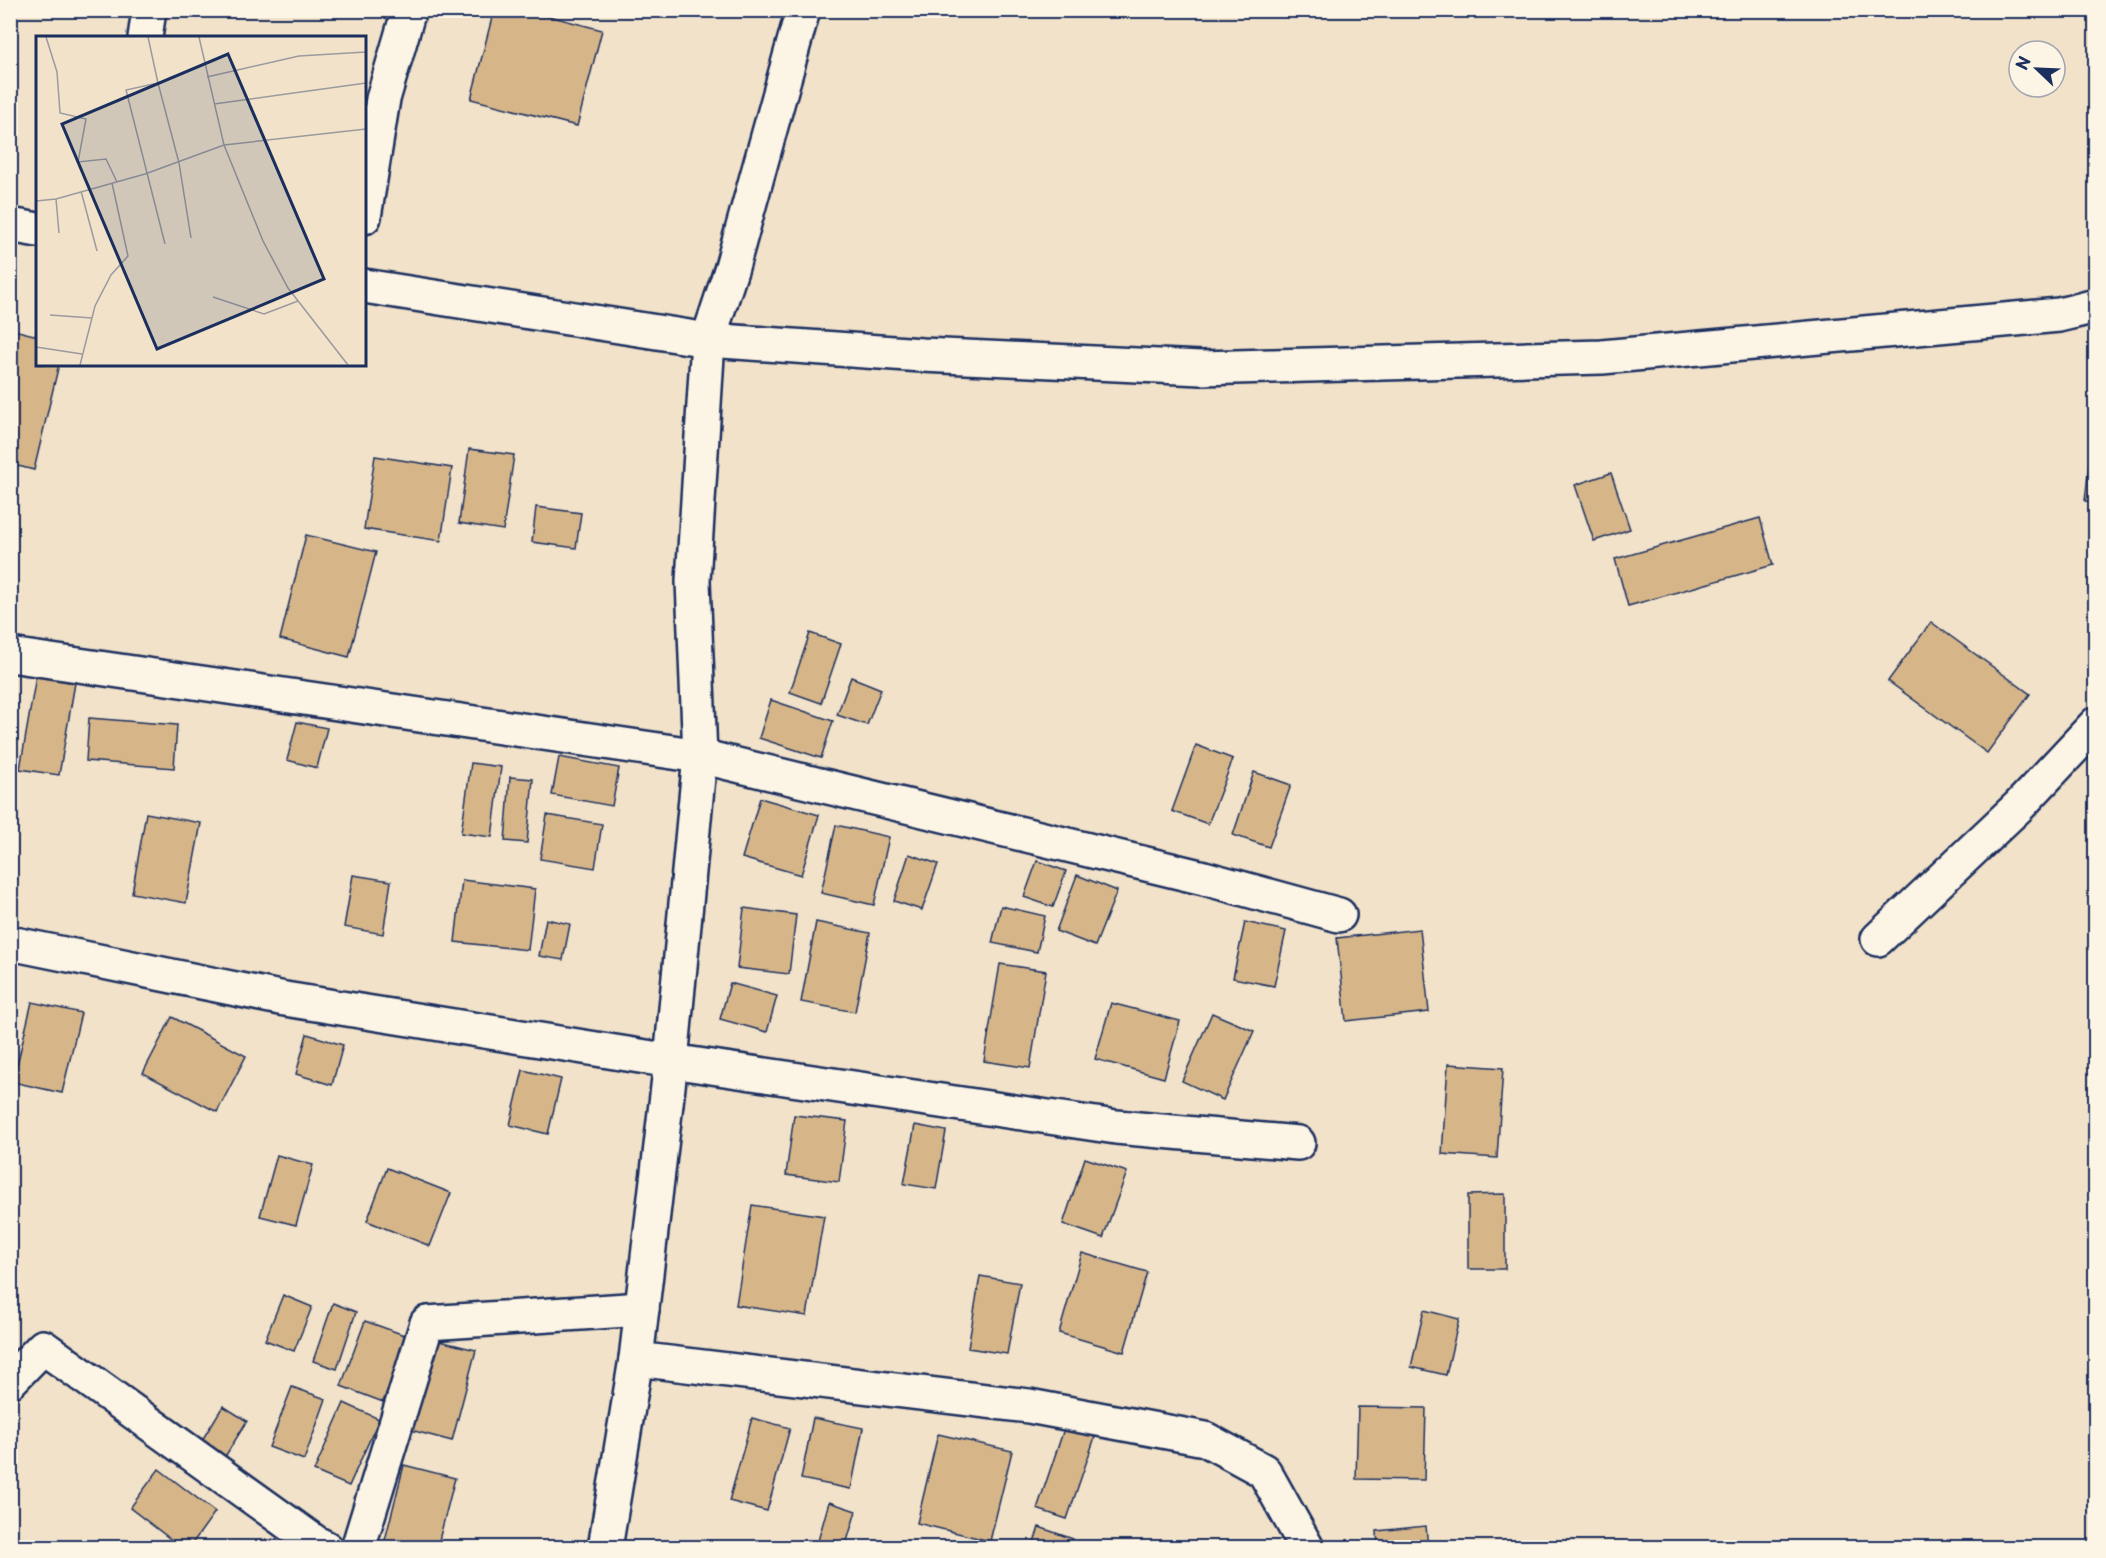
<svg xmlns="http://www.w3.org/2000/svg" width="2106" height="1558" font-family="'Playpen Sans',sans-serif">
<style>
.building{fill:#d6b689;stroke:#1b2f5e;stroke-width:1.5}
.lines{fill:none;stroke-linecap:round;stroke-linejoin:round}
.street-casing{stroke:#1b2f5e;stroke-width:38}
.secondary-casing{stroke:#1b2f5e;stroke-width:38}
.street{stroke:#fcf5e5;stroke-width:33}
.secondary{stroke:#fcf5e5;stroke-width:33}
.inset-road{fill:none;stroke:#9b9a9e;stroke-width:1.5}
.view{fill:#1b2f5e;fill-opacity:0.15;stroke:#1b2f5e;stroke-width:3}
.inset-edge{fill:none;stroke:#1b2f5e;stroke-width:3}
</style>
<rect width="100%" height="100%" fill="#f1e2c9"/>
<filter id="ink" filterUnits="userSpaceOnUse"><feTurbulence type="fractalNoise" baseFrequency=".0167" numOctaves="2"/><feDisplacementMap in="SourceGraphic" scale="12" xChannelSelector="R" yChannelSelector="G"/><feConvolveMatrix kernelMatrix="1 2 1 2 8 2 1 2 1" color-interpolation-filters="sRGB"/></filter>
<g filter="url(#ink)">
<g class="building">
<polygon points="494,10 526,10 602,30 577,126 471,99"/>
<polygon points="10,329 38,336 38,364 59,364 34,470 10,464"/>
<polygon points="2095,412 2096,412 2096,502 2085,501"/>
<polygon points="469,449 514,455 503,530 459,523"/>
<polygon points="375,456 452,468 441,541 364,529"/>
<polygon points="1611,473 1630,529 1594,541 1575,485"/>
<polygon points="536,507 581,513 576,548 532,542"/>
<polygon points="1760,518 1773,565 1628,606 1615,559"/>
<polygon points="306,535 376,552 349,657 280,639"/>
<polygon points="1931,622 2030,694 1987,753 1888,681"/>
<polygon points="810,633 841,644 821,703 790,692"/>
<polygon points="36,676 75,683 59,775 20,769"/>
<polygon points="851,677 881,689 867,725 837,715"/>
<polygon points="771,700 833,721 821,758 759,738"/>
<polygon points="89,718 177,725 174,768 86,761"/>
<polygon points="297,722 327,728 317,768 287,760"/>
<polygon points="1196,745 1233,759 1208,824 1172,811"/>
<polygon points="559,757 619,768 612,806 552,795"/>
<polygon points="471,763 501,767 492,837 461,833"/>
<polygon points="1254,772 1291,785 1269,847 1233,835"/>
<polygon points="510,777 533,779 527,843 505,841"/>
<polygon points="760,798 819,815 801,875 742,858"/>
<polygon points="146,813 201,823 186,903 132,893"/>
<polygon points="547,815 602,824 595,868 540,859"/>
<polygon points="836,825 889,837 874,905 821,893"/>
<polygon points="909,854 938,864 922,910 894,901"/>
<polygon points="1037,861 1066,871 1053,907 1024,897"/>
<polygon points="353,875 391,881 383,934 344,927"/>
<polygon points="1077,875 1117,891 1095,946 1056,931"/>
<polygon points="462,880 535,889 528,950 455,942"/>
<polygon points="1001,906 1045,916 1037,952 992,943"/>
<polygon points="744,908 796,915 789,974 737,968"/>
<polygon points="546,919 570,924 563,960 539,956"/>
<polygon points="816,922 870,933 855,1012 801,1002"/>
<polygon points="1245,922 1286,931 1274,986 1233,978"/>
<polygon points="1420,929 1429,1012 1346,1021 1337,938"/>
<polygon points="1000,964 1046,971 1030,1068 984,1061"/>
<polygon points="730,983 777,996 767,1032 720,1019"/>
<polygon points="32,1002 81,1013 62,1093 13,1082"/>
<polygon points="1111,1003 1180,1021 1164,1078 1095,1059"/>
<polygon points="1212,1013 1254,1031 1223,1100 1182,1081"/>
<polygon points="172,1017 246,1056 217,1112 143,1073"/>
<polygon points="307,1034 343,1045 332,1085 296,1074"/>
<polygon points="1448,1064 1503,1068 1497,1158 1442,1154"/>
<polygon points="523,1070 561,1079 548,1134 510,1125"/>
<polygon points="794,1115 847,1121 839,1182 786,1175"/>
<polygon points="915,1125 946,1131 936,1189 904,1184"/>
<polygon points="277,1155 313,1165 296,1225 260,1216"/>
<polygon points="1085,1158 1127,1172 1103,1238 1063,1224"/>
<polygon points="387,1168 451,1193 430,1246 367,1221"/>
<polygon points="1505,1194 1505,1269 1468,1269 1468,1195"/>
<polygon points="752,1205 824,1216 807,1316 736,1305"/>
<polygon points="1082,1253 1147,1272 1124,1352 1059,1333"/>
<polygon points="980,1276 1020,1283 1007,1354 968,1348"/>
<polygon points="283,1295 312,1307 294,1351 265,1340"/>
<polygon points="333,1303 356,1312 337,1369 313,1361"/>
<polygon points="1424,1310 1459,1319 1446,1375 1411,1367"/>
<polygon points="365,1321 407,1336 383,1402 341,1386"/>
<polygon points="431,1339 476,1350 452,1441 407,1429"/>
<polygon points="292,1387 326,1399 304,1460 269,1447"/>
<polygon points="344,1403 379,1419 349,1486 314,1471"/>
<polygon points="223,1406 247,1421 223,1460 199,1445"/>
<polygon points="1358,1407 1426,1408 1424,1480 1356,1479"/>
<polygon points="752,1418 790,1428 767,1511 729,1501"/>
<polygon points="813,1418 863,1428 851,1489 801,1479"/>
<polygon points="1065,1426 1095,1437 1067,1519 1037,1509"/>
<polygon points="938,1434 1012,1451 990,1541 917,1523"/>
<polygon points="404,1465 455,1478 437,1548 383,1548"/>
<polygon points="159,1469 215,1512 189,1548 182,1548 130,1508"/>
<polygon points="829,1502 856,1511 845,1548 816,1548"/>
<polygon points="1426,1526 1428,1548 1378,1548 1377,1531"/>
<polygon points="1039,1527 1073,1539 1070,1548 1032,1548"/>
</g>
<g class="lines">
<defs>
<g id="street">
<polyline points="145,38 149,10"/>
<polyline points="364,217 383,99 409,10"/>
<polyline points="10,655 700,756 1204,878 1339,915"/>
<polyline points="1878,939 2019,806 2096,724"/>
<polyline points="10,943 285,999 671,1061 1116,1127 1298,1143"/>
<polyline points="636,1359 1029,1406 1205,1439 1264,1471 1307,1548"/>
<polyline points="10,1381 43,1347 316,1543 326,1548"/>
<polyline points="358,1548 427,1323 642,1309"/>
<polyline points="605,1548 636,1359 671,1061 700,756 693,581 708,340 732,267 803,10"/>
</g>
<g id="secondary">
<polyline points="10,225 38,230"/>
<polyline points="364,286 708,340 922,355 1201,368 1602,357 2059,315 2096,306"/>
</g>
</defs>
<use href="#street" class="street-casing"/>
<use href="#secondary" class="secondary-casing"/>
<use href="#street" class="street"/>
<use href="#secondary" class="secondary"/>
</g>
</g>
<g transform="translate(36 36)">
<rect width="330" height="330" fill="#f1e2c9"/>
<path class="inset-road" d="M10,1l11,35 3,41 26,6 -8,43 28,-3 11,23M112,1l10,46 -32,7 39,154M163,1l25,108 39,96 25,47 60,77M171,41l92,-21 67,-4M122,47l21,80 12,75M178,68l152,-21M45,155l16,60M20,163l3,34M0,165l20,-2 89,-25 79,-29 142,-16M177,261l51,17 34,-13M14,279l42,3M0,311l46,7M44,329l15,-59 16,-31 17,-19 -16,-73"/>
<path class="view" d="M192,18l96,225 -167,70 -95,-225z"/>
<rect width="330" height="330" class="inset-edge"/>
</g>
<rect width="2106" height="1558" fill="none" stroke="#fcf5e5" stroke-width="36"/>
<rect x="18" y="18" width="2070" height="1522" fill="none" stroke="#1b2f5e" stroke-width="2" filter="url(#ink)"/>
<g transform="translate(2037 69) rotate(293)"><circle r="28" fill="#fcf5e5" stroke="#a2a6af" stroke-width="1.5"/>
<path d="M0-4.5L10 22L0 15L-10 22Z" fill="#1b2f5e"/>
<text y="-9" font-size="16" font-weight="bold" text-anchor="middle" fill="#1b2f5e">N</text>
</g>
</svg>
